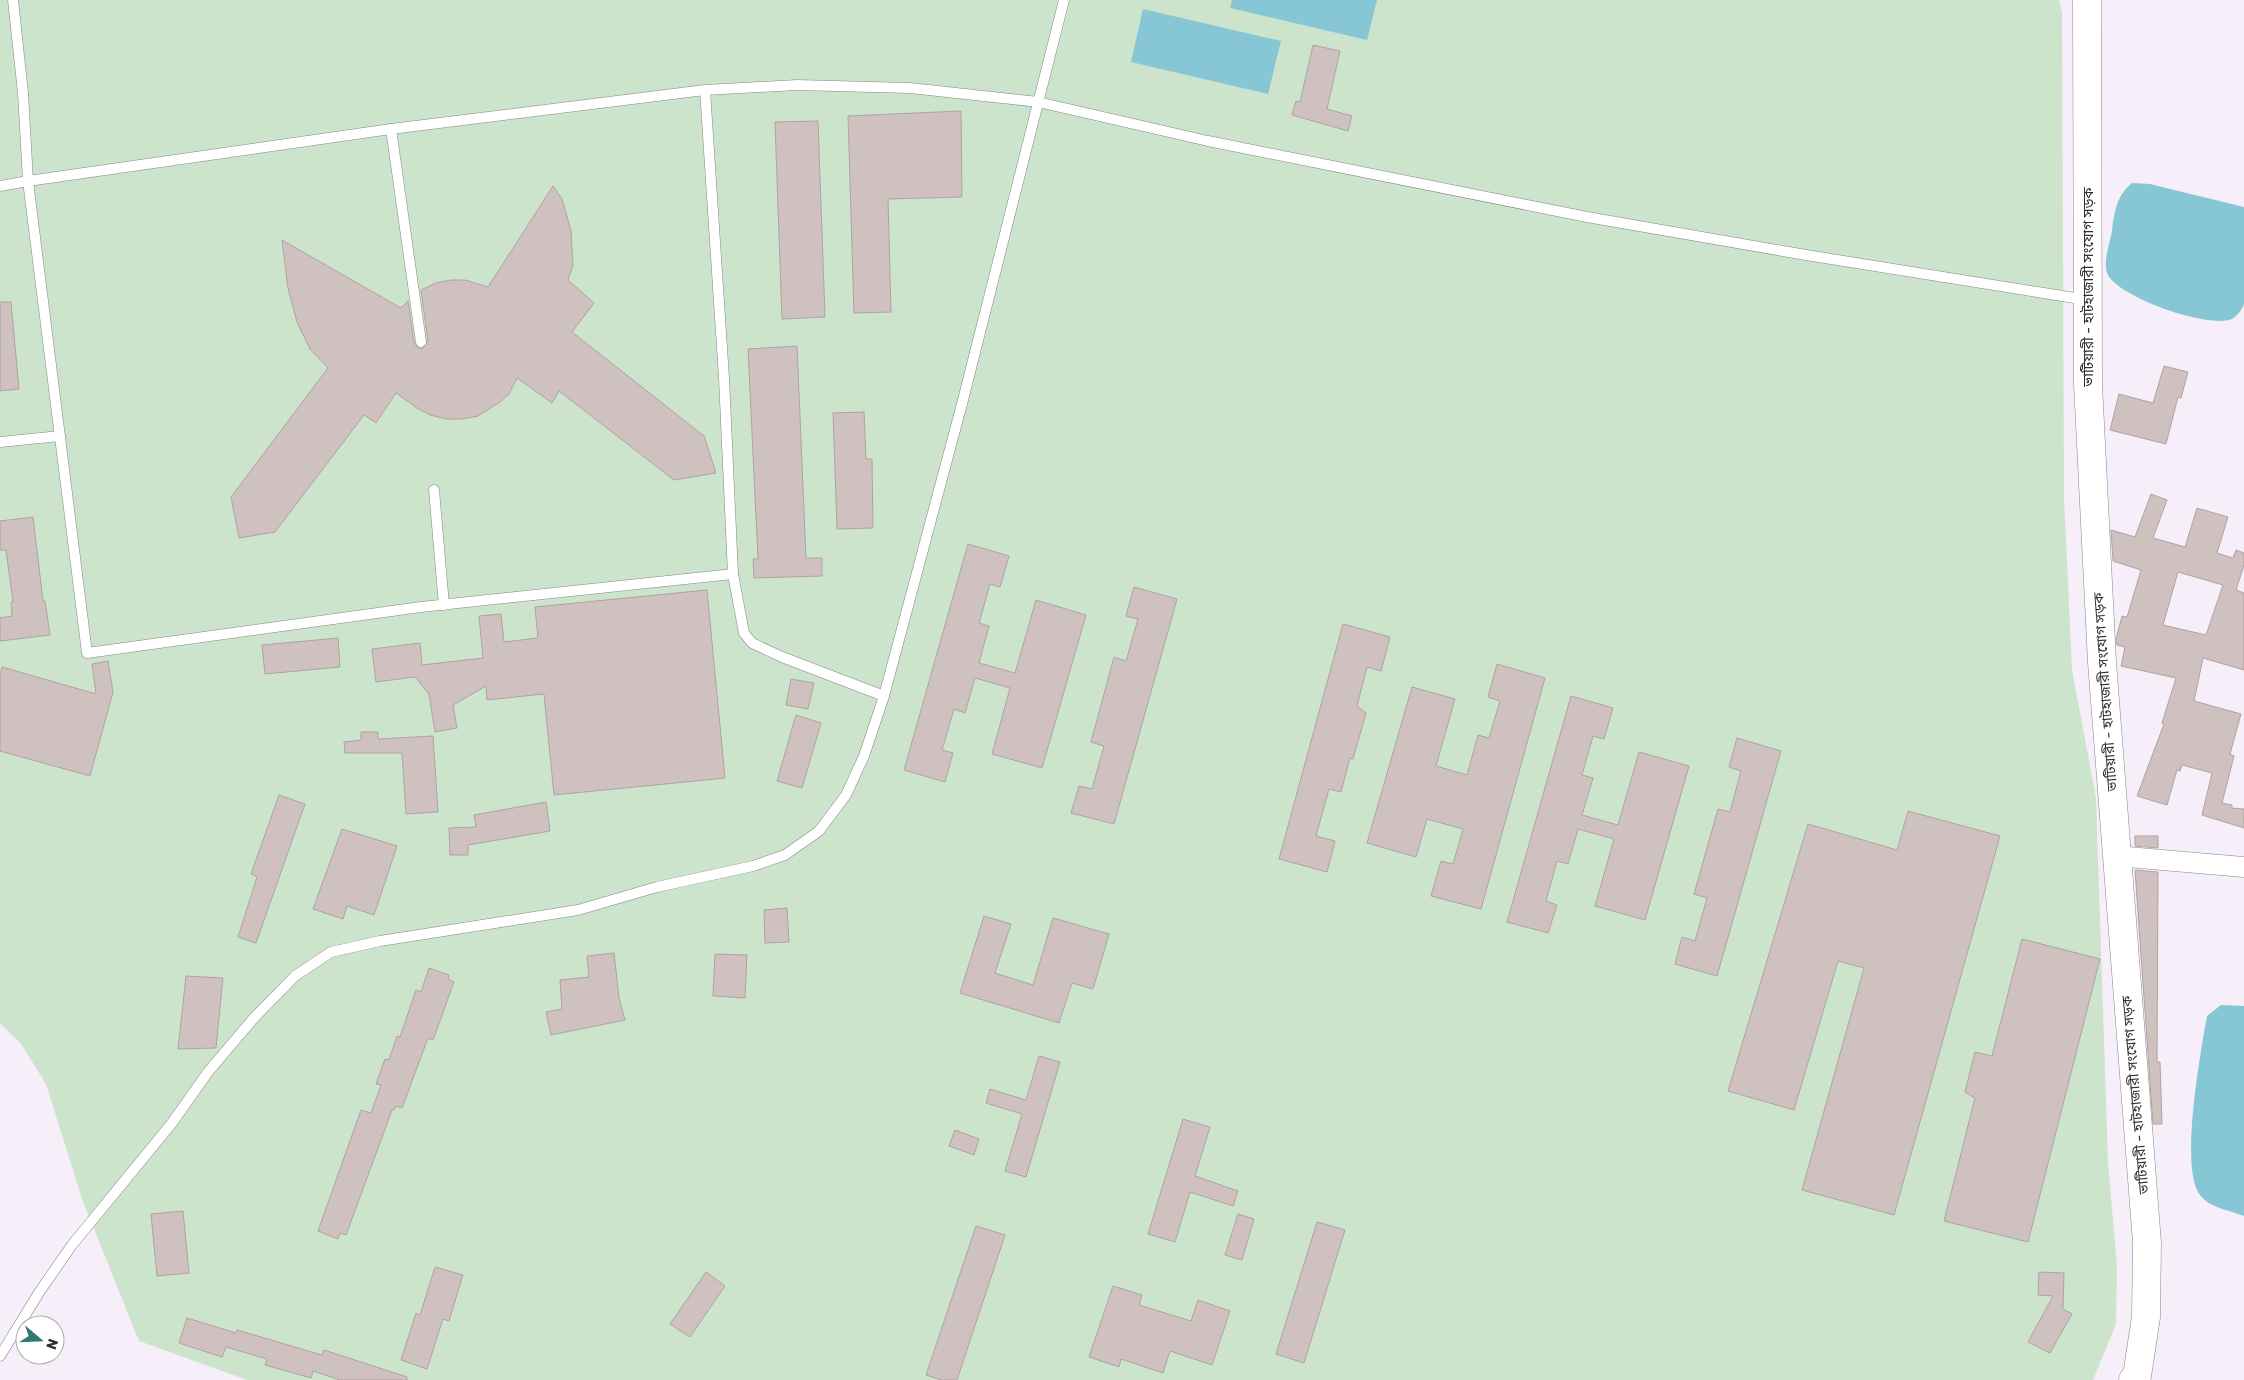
<svg xmlns="http://www.w3.org/2000/svg" width="2244" height="1380" font-family="Rubik,'Noto Sans Bengali',sans-serif">
<style>
.green{fill:#cce4cb}
.water{fill:#87c6d4}
.building{fill:#cfc1bf;stroke:#b0a2a0;fill-rule:evenodd}
.lines{fill:none;stroke-linecap:round;stroke-linejoin:round}
.service-casing{stroke:#89838c;stroke-width:11}
.minor-casing{stroke:#89838c;stroke-width:21}
.primary-casing{stroke:#89838c;stroke-width:29}
.service{stroke:#fff;stroke-width:10}
.minor{stroke:#fff;stroke-width:20}
.primary{stroke:#fff;stroke-width:28}
.labels{text-anchor:middle;stroke-width:5;stroke-linejoin:round;paint-order:stroke}
.street-label{font-size:14px;fill:#312f33;stroke:#fff}
</style>
<rect width="100%" height="100%" fill="#f6eff9"/>
<polygon class="green" points="0,0 2059,0 2062,13 2064,496 2072,670 2096,798 2108,1162 2117,1266 2116,1324 2093,1380 247,1380 139,1341 82,1199 46,1084 21,1044 0,1023"/>
<g class="water">
<polygon points="1232,0 1377,0 1367,40 1230,8"/>
<polygon points="1143,9 1281,41 1268,94 1131,62"/>
<path d="M2132,183l18,1 94,23v97c-2,6 -7,12 -12,15 -23,10 -116,-22 -125,-46 -4,-11 3,-31 5,-42 2,-19 5,-36 20,-48z"/>
<path d="M2221,1005l23,1v210c-15,-6 -34,-8 -44,-21 -21,-26 1,-145 7,-179z"/>
</g>
<g class="building">
<polygon points="1313,45 1340,51 1327,109 1352,116 1348,131 1292,115 1296,101 1300,102"/>
<polygon points="961,111 962,197 888,199 891,312 854,313 848,116"/>
<polygon points="818,121 825,317 782,319 775,122"/>
<polygon points="553,186 562,199 571,231 573,265 568,280 594,303 572,332 704,436 716,473 674,480 559,391 552,403 517,378 509,394 500,402 478,416 462,419 446,419 430,415 417,408 396,393 376,423 364,415 275,532 239,538 231,497 328,368 310,349 297,322 288,288 282,240 401,308 408,301 414,343 418,348 422,349 428,341 421,290 436,283 451,280 465,280 488,287"/>
<polygon points="0,302 11,302 19,389 0,391"/>
<polygon points="797,346 806,558 822,558 822,576 754,578 753,559 758,559 748,349"/>
<polygon points="2164,366 2188,372 2181,398 2178,397 2166,444 2110,430 2119,394 2153,403"/>
<polygon points="864,412 866,459 872,459 873,528 837,529 833,413"/>
<path d="M2151,494l16,6 -14,38 32,9 12,-39 31,9 -11,36 16,5 3,-8 8,3v12l-8,25 8,3v77l-41,-12 -9,43 47,13 -11,40 4,2 -12,47 10,2v3l12,1v19l-42,-13 10,-42 -30,-8 -2,6 -3,-1 -10,35 -30,-9 27,-72 -2,-1 14,-45 -55,-12 4,-19 -8,-2 -1,-6 6,-23 5,1 14,-47 -28,-9 -2,-31 24,7zM2178,572l45,13 -17,50 -43,-10z"/>
<polygon points="33,517 43,601 45,601 50,635 0,641 0,618 12,616 11,602 13,602 6,550 0,550 0,521"/>
<polygon points="968,544 1009,556 1000,587 990,584 979,623 989,626 979,663 1015,673 1036,600 1086,615 1042,768 992,754 1010,688 975,678 965,713 954,709 942,750 953,753 945,782 904,770"/>
<polygon points="1134,587 1177,599 1114,824 1071,813 1079,786 1092,789 1104,746 1091,742 1114,657 1126,661 1138,619 1126,616"/>
<polygon points="707,590 725,778 554,795 544,694 487,700 486,686 453,705 457,728 435,732 429,694 415,677 376,682 372,649 420,643 422,665 483,658 479,616 501,614 504,642 538,638 535,607"/>
<polygon points="1343,624 1390,637 1381,671 1367,667 1357,706 1366,713 1353,759 1350,758 1341,792 1329,789 1316,836 1335,841 1327,872 1279,859"/>
<polygon points="338,638 340,667 265,674 262,645"/>
<polygon points="108,661 113,692 90,776 0,751 0,676 2,667 96,694 92,664"/>
<polygon points="1497,664 1545,678 1481,909 1431,896 1441,861 1453,864 1463,829 1427,819 1416,857 1367,843 1412,687 1455,699 1436,766 1467,775 1478,735 1489,738 1500,701 1488,697"/>
<polygon points="791,679 814,683 808,709 786,705"/>
<polygon points="1571,696 1613,708 1604,739 1593,736 1582,775 1593,778 1582,815 1618,825 1639,752 1689,766 1645,920 1595,906 1614,839 1578,829 1568,864 1557,861 1546,901 1557,905 1548,933 1507,922"/>
<polygon points="796,715 821,723 802,788 777,781"/>
<polygon points="361,732 378,732 378,739 433,736 438,812 406,814 402,753 345,753 344,742 361,740"/>
<polygon points="1737,738 1781,751 1717,976 1675,964 1682,937 1695,941 1707,898 1694,894 1718,809 1730,812 1741,771 1729,767"/>
<polygon points="279,795 305,804 256,943 238,937 257,877 251,874"/>
<polygon points="546,802 550,831 468,845 468,855 450,855 449,828 476,827 474,815"/>
<polygon points="1908,811 2000,836 1894,1215 1802,1190 1864,968 1838,961 1794,1110 1728,1091 1808,824 1897,850"/>
<polygon points="342,829 397,846 374,915 347,906 343,919 313,909"/>
<polygon points="2135,836 2158,836 2158,848 2135,846"/>
<polygon points="2135,870 2158,872 2157,1062 2160,1062 2162,1124 2153,1124"/>
<polygon points="787,908 789,942 765,943 764,910"/>
<polygon points="984,916 1011,924 995,973 1033,985 1053,918 1109,934 1093,989 1072,983 1059,1023 960,993"/>
<polygon points="2022,939 2100,959 2028,1242 1944,1221 1975,1098 1965,1092 1975,1052 1992,1056"/>
<polygon points="614,953 619,998 625,1020 551,1035 546,1012 562,1009 560,980 589,977 587,956"/>
<polygon points="715,954 747,955 745,998 713,996"/>
<polygon points="429,968 449,975 448,979 454,982 433,1040 428,1038 402,1108 396,1106 394,1110 392,1110 346,1235 340,1233 338,1239 318,1231 361,1110 371,1113 381,1085 376,1084 385,1059 389,1060 397,1036 400,1037 416,990 421,992"/>
<polygon points="186,976 223,978 216,1048 178,1049"/>
<polygon points="1039,1056 1060,1062 1026,1177 1005,1171 1022,1114 986,1103 990,1089 1026,1100"/>
<polygon points="1183,1119 1210,1127 1195,1176 1238,1191 1233,1206 1190,1192 1175,1242 1148,1234"/>
<polygon points="955,1130 979,1139 974,1155 949,1146"/>
<polygon points="183,1211 189,1273 157,1276 151,1214"/>
<polygon points="1238,1214 1254,1219 1242,1260 1225,1255"/>
<polygon points="1317,1222 1345,1230 1304,1363 1276,1354"/>
<polygon points="976,1226 1005,1235 957,1380 941,1380 926,1375"/>
<polygon points="435,1267 463,1275 449,1321 443,1319 427,1369 401,1360 416,1313 420,1315"/>
<polygon points="706,1272 725,1286 690,1337 670,1324"/>
<polygon points="2039,1272 2064,1273 2063,1309 2072,1314 2050,1353 2028,1342 2053,1296 2038,1295"/>
<polygon points="1113,1286 1142,1295 1139,1305 1191,1321 1198,1300 1230,1311 1212,1365 1170,1351 1163,1373 1121,1359 1119,1367 1089,1357"/>
<polygon points="187,1318 236,1333 237,1330 322,1355 324,1350 407,1377 407,1380 340,1380 313,1371 311,1378 265,1365 267,1359 226,1347 222,1357 179,1343"/>
</g>
<g class="lines">
<defs>
<g id="service">
<polyline points="705,90 724,378 733,574 421,607 87,653 28,181 391,129 705,90 797,85 910,88 1038,102 1208,141 1587,217 1800,254 2087,300"/>
<polyline points="391,129 421,342"/>
<polyline points="0,186 28,181 23,93 13,0"/>
<polyline points="0,442 60,436"/>
<polyline points="434,490 444,605"/>
<polyline points="733,574 744,633 752,643 782,657 884,696"/>
<polyline points="0,1356 40,1291 72,1245 172,1123 208,1072 253,1019 295,976 331,952 380,941 578,910 657,887 753,866 785,855 819,831 846,795 864,756 884,696 963,400 1064,0"/>
</g>
<polyline id="minor" points="2116,856 2244,867"/>
<polyline id="primary" points="2087,0 2088,384 2102,662 2147,1243 2146,1317 2137,1376 2133,1380"/>
</defs>
<use href="#service" class="service-casing"/>
<use href="#minor" class="minor-casing"/>
<use href="#primary" class="primary-casing"/>
<use href="#service" class="service"/>
<use href="#minor" class="minor"/>
<use href="#primary" class="primary"/>
</g>
<g class="labels">
<g class="street-label">
<text transform="translate(2088 287) rotate(-90)" y="5">ভাটিয়ারী - হাটহাজারী সংযোগ সড়ক</text>
<text transform="translate(2105 692) rotate(-94)" y="5">ভাটিয়ারী - হাটহাজারী সংযোগ সড়ক</text>
<text transform="translate(2135 1095) rotate(-95)" y="5">ভাটিয়ারী - হাটহাজারী সংযোগ সড়ক</text>
</g>
</g>
<g transform="translate(40 1340) rotate(109)"><circle r="24" fill="#ffffff" stroke="#adacad"/>
<path d="M0-4L9 19L0 12L-9 19Z" fill="#317975"/>
<text y="-8" font-size="14" font-weight="bold" text-anchor="middle" fill="#312f33">N</text>
</g>
</svg>
